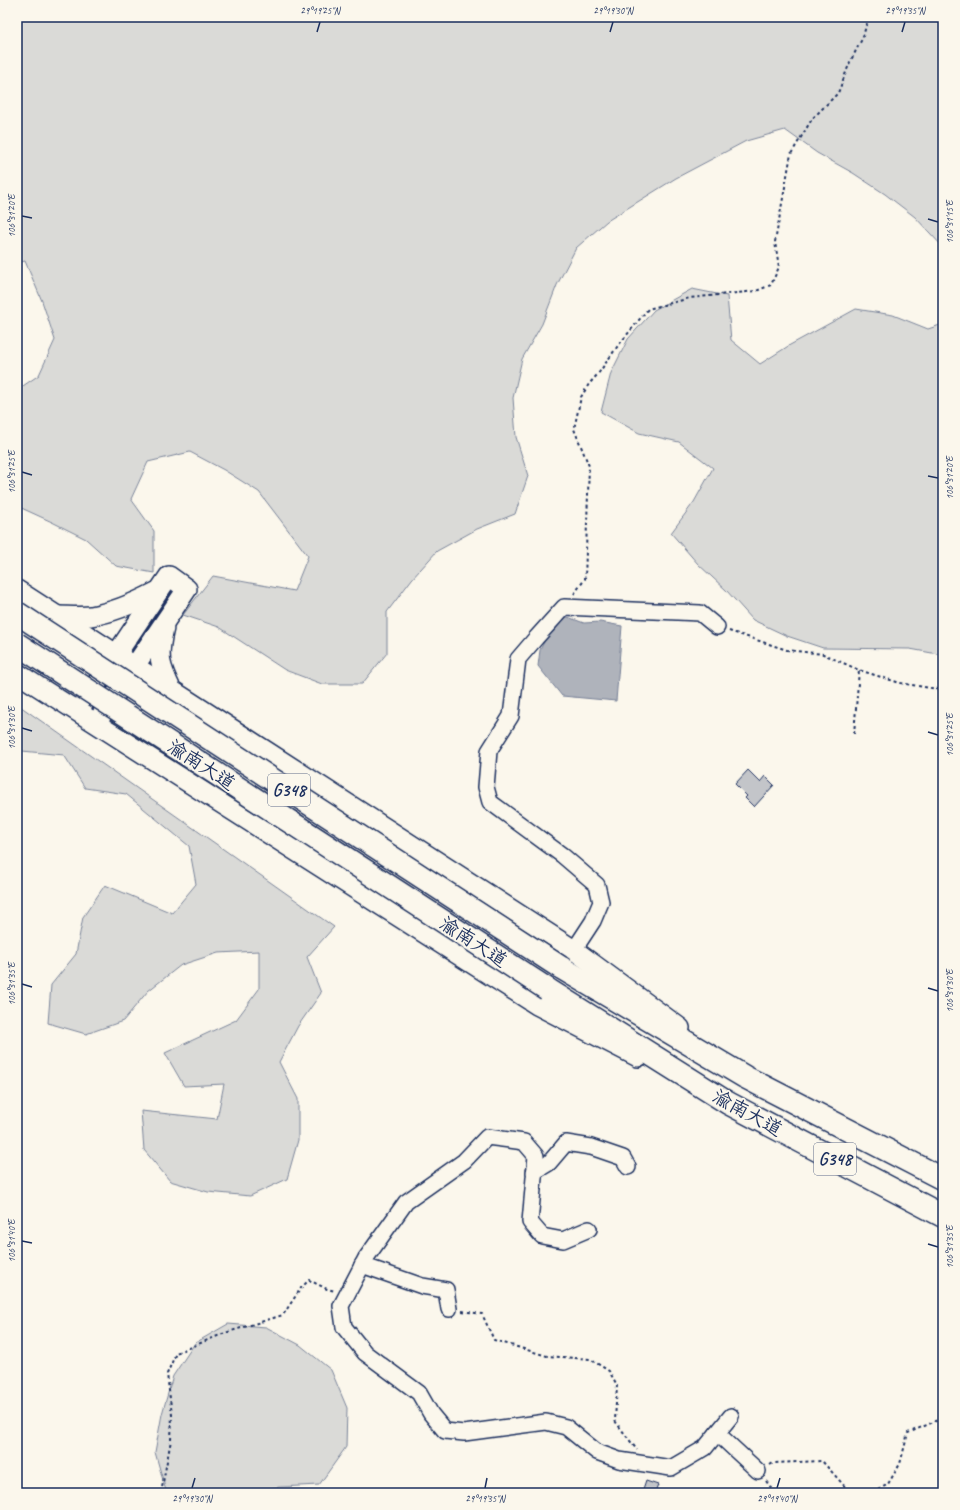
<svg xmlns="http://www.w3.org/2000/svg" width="960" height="1510" font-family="Caveat,'LXGW WenKai TC',sans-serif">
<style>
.green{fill:#dadad7;stroke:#7a849a}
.water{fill:#afb3bb;stroke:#747e96}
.building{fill:#c3c5c9;stroke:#1b2f5e}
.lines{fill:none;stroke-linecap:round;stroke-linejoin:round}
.minor-casing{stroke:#1b2f5e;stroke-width:18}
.major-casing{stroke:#1b2f5e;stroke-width:22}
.highway-casing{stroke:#1b2f5e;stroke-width:25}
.path{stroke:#1b2f5e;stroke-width:2;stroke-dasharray:3 3;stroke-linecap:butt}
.minor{stroke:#fbf7ec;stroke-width:15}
.major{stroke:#fbf7ec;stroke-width:19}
.highway{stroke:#fbf7ec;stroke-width:22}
.highway-bridge-casing{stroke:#1b2f5e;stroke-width:25;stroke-linecap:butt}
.highway-bridge{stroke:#fbf7ec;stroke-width:22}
.ticks{fill:none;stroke:#1b2f5e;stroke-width:1.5}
.labels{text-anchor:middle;stroke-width:3.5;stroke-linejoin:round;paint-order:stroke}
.shield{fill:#fbf7ec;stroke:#5e6b89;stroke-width:1}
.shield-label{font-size:18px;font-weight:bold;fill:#1b2f5e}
.street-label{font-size:19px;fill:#1b2f5e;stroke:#fbf7ec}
.neatline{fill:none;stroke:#1b2f5e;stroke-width:1.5}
.ticks-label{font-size:10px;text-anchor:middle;fill:#1b2f5e}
</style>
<rect width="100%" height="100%" fill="#fbf7ec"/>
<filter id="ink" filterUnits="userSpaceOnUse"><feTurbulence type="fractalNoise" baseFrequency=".025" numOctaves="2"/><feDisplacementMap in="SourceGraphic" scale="8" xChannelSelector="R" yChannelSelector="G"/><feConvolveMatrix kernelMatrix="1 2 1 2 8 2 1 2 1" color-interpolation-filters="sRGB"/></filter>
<g filter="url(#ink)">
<g class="green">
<polygon points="17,17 943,17 943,247 915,217 885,194 853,173 817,153 785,130 746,141 676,178 607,221 576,248 557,285 542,324 522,359 513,398 516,437 528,476 515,514 477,529 437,551 412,579 387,612 387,653 362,684 322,684 285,670 219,627 183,615 213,576 294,591 308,556 259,492 224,470 190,452 148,462 131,499 154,531 154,573 116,566 86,539 52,522 17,506 17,390 39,375 55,340 42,301 25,261 17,263"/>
<polygon points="692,289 727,296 731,340 760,364 790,345 856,309 893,315 928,329 943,324 943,655 910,649 823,648 787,636 753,620 726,590 698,564 671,533 694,502 713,468 679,442 639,433 601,412 611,373 628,339 654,310"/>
<polygon points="17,704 334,927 307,957 321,993 298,1026 279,1062 298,1099 298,1140 287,1179 250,1196 208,1192 170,1181 144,1150 141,1111 217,1119 224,1084 184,1086 165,1053 236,1020 259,989 259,951 218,953 181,965 148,991 123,1021 86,1034 48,1023 51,985 76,954 83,917 105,885 172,913 196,884 189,846 126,794 85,788 64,755 22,751 17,751"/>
<polygon points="228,1324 266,1327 300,1345 331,1370 347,1408 346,1447 319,1485 279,1487 250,1493 174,1493 166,1491 155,1452 162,1414 173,1376 195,1343"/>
</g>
<polygon class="water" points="565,616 584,623 600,622 622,626 616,701 562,696 538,666 540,650 555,620"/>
<g class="building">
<polygon points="748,770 760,782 765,776 774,785 754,807 745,798 747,796 735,784"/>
<polygon points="646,1481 658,1485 655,1493 642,1493"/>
</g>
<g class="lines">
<defs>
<g id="minor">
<polyline points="574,950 593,921 601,902 597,885 562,855 490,802 486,787 489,751 511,716 518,659 536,638 564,607 700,613 717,627"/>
<polyline points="534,1172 549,1163 566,1143 591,1147 623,1158 628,1167"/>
<polyline points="589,1229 563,1240 542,1236 530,1222 536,1156 524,1142 487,1137 464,1161 406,1202 366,1258 341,1306 344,1327 365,1353 419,1393 431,1414 445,1431 464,1433 546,1422 566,1427 597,1452 619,1460 671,1468 705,1448 731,1416"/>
<polyline points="362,1265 422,1286 446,1290 449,1309"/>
<polyline points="717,1433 758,1471"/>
</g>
<g id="major">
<polyline points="17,590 574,950 680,1028"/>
<path d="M56,616c11,0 24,1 35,0 24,-4 44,-13 65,-24"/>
<path d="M164,628c-7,29 -5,36 8,63"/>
<polyline points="17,673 537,1005 638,1057"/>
<polyline points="83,704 169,576 187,589 101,716"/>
</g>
<g id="highway">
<polyline points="560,967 745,1077 943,1179"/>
<polyline points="547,989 728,1103 943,1216"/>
</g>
</defs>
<use href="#minor" class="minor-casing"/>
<use href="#major" class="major-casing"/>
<use href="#highway" class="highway-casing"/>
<g class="path">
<polyline points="574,594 585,579 589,466 574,429 581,397 589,384 598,374 617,347 648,309 690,298 756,291 771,285 779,267 775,242 791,154 812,119 838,93 850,62 862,39 869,17"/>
<polyline points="729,631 787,650 823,654 859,670 900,683 943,690"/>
<polyline points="941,689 941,735 943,746"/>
<polyline points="854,734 859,670"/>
<polyline points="462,1311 482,1314 494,1340 547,1356 590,1359 609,1371 617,1385 615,1421 637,1450"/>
<polyline points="770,1465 773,1463 822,1461 848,1490 857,1493"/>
<polyline points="766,1481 775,1493"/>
<polyline points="161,1493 171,1440 172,1415 167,1374 176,1353 225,1333 283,1315 301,1288 309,1280 327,1289 335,1291"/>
<polyline points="873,1493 888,1484 900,1464 908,1433 943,1418"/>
</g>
<use href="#minor" class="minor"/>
<use href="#major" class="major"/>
<use href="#highway" class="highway"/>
<defs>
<g id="highway-bridge">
<polyline points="17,613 560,967"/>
<polyline points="17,644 547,989"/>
</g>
</defs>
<use href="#highway-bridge" class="highway-bridge-casing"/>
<use href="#highway-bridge" class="highway-bridge"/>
</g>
</g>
<path class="ticks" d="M317,32l3,-10M610,32l3,-10M902,32l3,-10M22,216l10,2M928,219l10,3M22,472l10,3M928,476l10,2M22,728l10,3M928,732l10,3M22,984l10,3M928,988l10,3M22,1241l10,2M928,1244l10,3M192,1488l3,-10M485,1488l2,-10M777,1488l3,-10"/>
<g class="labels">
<g class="shield">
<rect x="268" y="774" width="42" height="32" rx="3"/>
<rect x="814" y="1143" width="42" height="32" rx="3"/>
</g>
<g class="shield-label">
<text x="289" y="796">G348</text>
<text x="835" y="1165">G348</text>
</g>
<g class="street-label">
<text transform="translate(202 764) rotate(33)" y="7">渝南大道</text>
<text transform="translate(474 941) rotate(33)" y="7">渝南大道</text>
<text transform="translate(748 1112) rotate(29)" y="7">渝南大道</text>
</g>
</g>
<rect width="960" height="1510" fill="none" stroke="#fbf7ec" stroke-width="44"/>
<rect x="22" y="22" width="916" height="1466" class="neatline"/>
<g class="ticks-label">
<text x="320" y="14">29°19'25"N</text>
<text x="613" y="14">29°19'30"N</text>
<text x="905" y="14">29°19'35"N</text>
<text transform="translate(11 216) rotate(-90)" y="4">106°31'20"E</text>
<text transform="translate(949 222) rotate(-90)" y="4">106°31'15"E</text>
<text transform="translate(11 472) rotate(-90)" y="4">106°31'25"E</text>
<text transform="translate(949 478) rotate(-90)" y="4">106°31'20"E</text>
<text transform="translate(11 728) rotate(-90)" y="4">106°31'30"E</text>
<text transform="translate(949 735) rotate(-90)" y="4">106°31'25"E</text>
<text transform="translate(11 984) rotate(-90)" y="4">106°31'35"E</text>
<text transform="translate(949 991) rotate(-90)" y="4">106°31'30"E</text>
<text transform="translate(11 1241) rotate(-90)" y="4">106°31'40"E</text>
<text transform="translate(949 1247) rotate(-90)" y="4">106°31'35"E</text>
<text x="192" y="1502">29°19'30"N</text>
<text x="485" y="1502">29°19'35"N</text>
<text x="777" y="1502">29°19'40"N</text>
</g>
</svg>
